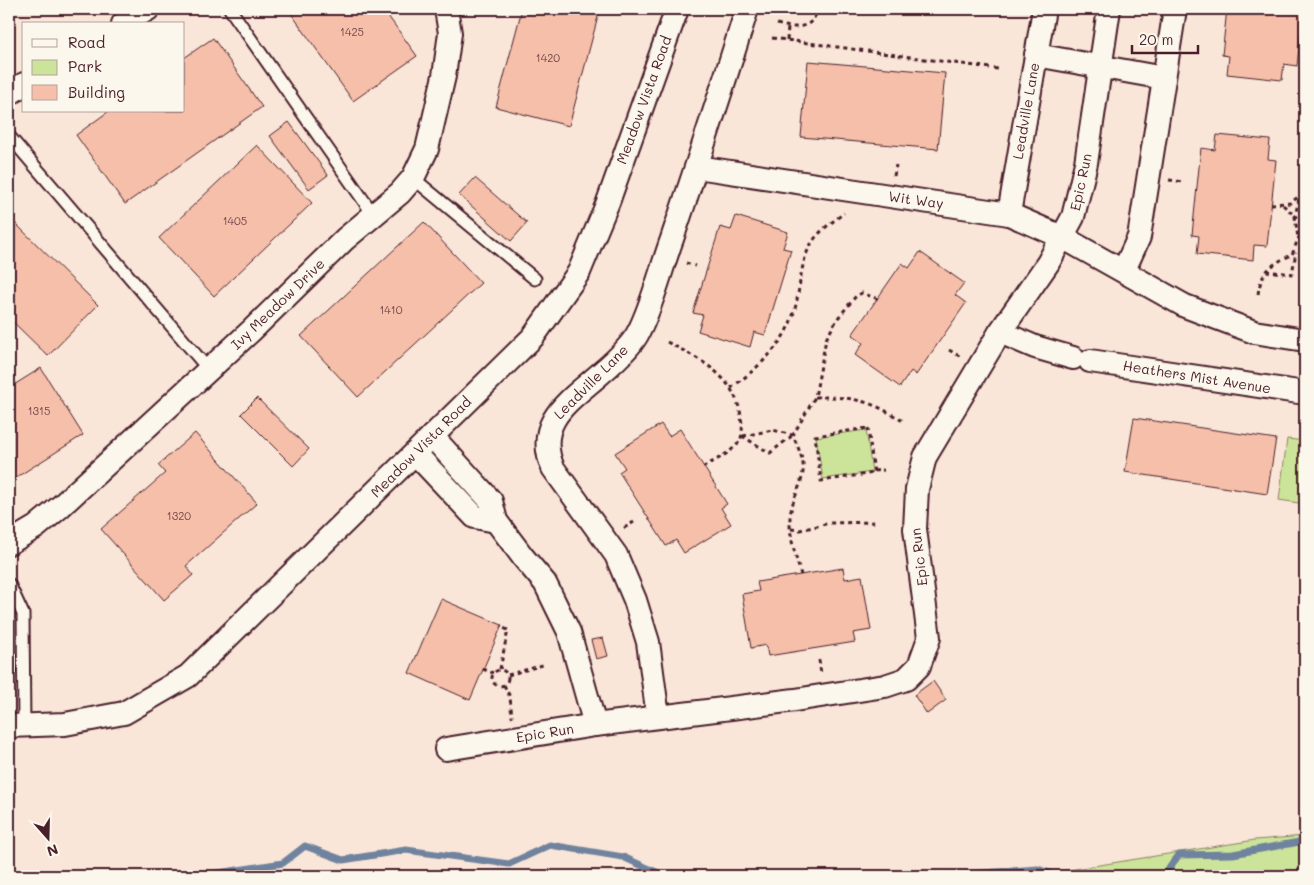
<svg xmlns="http://www.w3.org/2000/svg" width="1314" height="885" font-family="Mali,sans-serif">
<style>
.green{fill:#cce49a;stroke:#8b8262}
.lines{fill:none;stroke-linecap:round;stroke-linejoin:round}
.stream{stroke:#70839e;stroke-width:7}
.building{fill:#f5bfa9;stroke:#4a1f2b}
.service-casing{stroke:#4a1f2b;stroke-width:15}
.minor-casing{stroke:#4a1f2b;stroke-width:26}
.path{stroke:#4a1f2b;stroke-width:3;stroke-dasharray:4 4;stroke-linecap:butt}
.service{stroke:#fbf7ec;stroke-width:11}
.minor{stroke:#fbf7ec;stroke-width:22}
.labels{text-anchor:middle;stroke-width:4.5;stroke-linejoin:round;paint-order:stroke}
.number-label{font-size:11px;fill:#75474a}
.street-label{font-size:14px;fill:#4a1f2b;stroke:#fbf7ec}
</style>
<rect width="100%" height="100%" fill="#f9e6d8"/>
<filter id="ink" filterUnits="userSpaceOnUse"><feTurbulence type="fractalNoise" baseFrequency=".02" numOctaves="2"/><feDisplacementMap in="SourceGraphic" scale="10" xChannelSelector="R" yChannelSelector="G"/><feConvolveMatrix kernelMatrix="1 2 1 2 8 2 1 2 1" color-interpolation-filters="sRGB"/></filter>
<g filter="url(#ink)">
<g class="green">
<polygon points="866,430 872,472 823,479 816,437"/>
<polygon points="1287,439 1305,441 1305,504 1279,500"/>
<polygon points="1305,836 1305,876 1031,876 1255,840"/>
</g>
<g class="lines">
<g class="stream">
<polyline points="198,876 283,863 305,846 343,860 406,850 509,864 550,845 623,857 665,876"/>
<polyline points="941,876 1038,869 1057,876"/>
<polyline points="1163,876 1179,855 1233,854 1305,841"/>
</g>
</g>
<g class="building">
<polygon points="288,9 383,9 417,56 353,101"/>
<polygon points="522,9 600,9 569,126 496,107"/>
<polygon points="1227,9 1303,9 1297,66 1284,64 1282,80 1227,74 1229,56 1222,55"/>
<polygon points="213,38 262,107 125,204 76,135 109,111 184,111 184,58"/>
<polygon points="808,61 945,73 938,149 801,137"/>
<polygon points="289,122 328,175 309,189 270,136"/>
<polygon points="1217,135 1270,140 1268,159 1276,160 1267,246 1254,245 1253,260 1197,254 1199,236 1192,235 1201,148 1215,150"/>
<polygon points="257,145 312,203 214,296 159,238"/>
<polygon points="475,178 527,223 511,241 459,195"/>
<polygon points="736,216 788,232 783,248 791,250 765,335 754,332 750,347 698,331 703,315 693,313 720,227 731,230"/>
<polygon points="9,217 98,305 48,356 9,318"/>
<polygon points="424,222 481,283 358,397 301,336"/>
<polygon points="920,252 964,283 955,295 966,303 916,375 911,371 900,387 855,355 863,343 852,335 902,263 909,268"/>
<polygon points="41,368 83,435 9,482 9,388"/>
<polygon points="257,398 309,449 293,466 241,414"/>
<polygon points="1134,418 1276,439 1267,494 1125,472"/>
<polygon points="661,424 669,436 680,429 727,504 721,508 731,524 684,553 676,540 666,546 619,472 625,468 615,453"/>
<polygon points="195,433 257,503 186,566 193,575 164,600 101,529 165,473 158,465"/>
<polygon points="843,568 845,579 862,576 871,630 853,633 855,642 768,656 766,645 751,648 742,594 759,591 757,582"/>
<polygon points="441,599 502,625 470,700 409,673"/>
<polygon points="603,638 608,656 596,659 591,640"/>
<polygon points="933,681 946,700 927,714 914,695"/>
</g>
<g class="lines">
<defs>
<g id="service">
<polyline points="230,9 373,214"/>
<polyline points="9,136 209,370"/>
<polyline points="413,178 535,279"/>
<polyline points="9,584 23,614 24,726"/>
</g>
<g id="minor">
<polyline points="123,24 148,9"/>
<polyline points="1036,55 1164,78"/>
<polyline points="9,94 24,84"/>
<polyline points="697,167 1009,214 1062,237 1185,306 1254,332 1305,340"/>
<polyline points="1009,214 1044,9"/>
<polyline points="1124,270 1139,237 1175,9"/>
<polyline points="1000,332 1035,347 1073,358"/>
<polyline points="1090,361 1305,393"/>
<polyline points="432,436 491,501 496,521 523,557 545,583 569,632 595,725"/>
<polyline points="415,453 475,517 496,521"/>
<polyline points="9,543 36,527 61,506 252,330 345,239 400,193 413,178 427,149 444,76 450,33 446,9"/>
<path d="M658,717l-10,-75 -13,-42 -19,-45 -63,-87c-20,-47 18,-68 48,-95 13,-11 31,-27 38,-42 13,-25 23,-65 33,-92 26,-77 51,-153 75,-230"/>
<polyline points="9,726 65,724 124,713 188,676 533,337 579,272 608,202 677,9"/>
<polyline points="446,749 595,725 795,700 885,686 906,679 919,666 929,638 915,529 917,489 925,457 1000,332 1048,263 1073,217 1086,163 1109,9"/>
</g>
</defs>
<use href="#service" class="service-casing"/>
<use href="#minor" class="minor-casing"/>
<g class="path">
<path d="M777,24c16,5 37,6 40,-15"/>
<polyline points="1301,24 1305,24"/>
<polyline points="772,38 998,69"/>
<polyline points="787,40 788,27"/>
<polyline points="894,176 896,165"/>
<polyline points="1169,180 1183,182"/>
<polyline points="1299,199 1295,216 1305,226"/>
<polyline points="1271,204 1290,203 1305,192"/>
<polyline points="1283,205 1295,216 1298,238"/>
<polyline points="686,263 695,266"/>
<polyline points="1266,271 1292,274 1296,252"/>
<path d="M1258,294c3,-22 14,-31 34,-39l6,-16 7,-8"/>
<path d="M667,342c34,18 67,33 74,74 1,9 3,18 -2,26 -8,11 -24,18 -35,25"/>
<polyline points="949,350 961,357"/>
<path d="M731,388c24,-18 47,-37 59,-65 12,-26 7,-58 23,-82 7,-11 21,-20 31,-28"/>
<path d="M815,397c37,-1 58,4 89,25"/>
<polygon points="868,428 874,473 821,481 815,436"/>
<polyline points="742,436 770,453 793,435"/>
<polyline points="743,436 773,430 792,435"/>
<polyline points="874,471 884,470"/>
<polyline points="624,528 634,522"/>
<polyline points="791,529 800,530 830,523 878,522"/>
<path d="M801,575c-5,-18 -12,-38 -11,-58 1,-16 11,-29 13,-45 2,-12 -6,-26 -10,-37l22,-38 11,-58 12,-21 18,-22 6,-3 16,6"/>
<polyline points="819,660 821,674"/>
<polyline points="483,669 493,673"/>
<polyline points="500,669 508,630 503,628"/>
<circle cx="500" cy="678" r="8"/>
<polyline points="508,675 546,664"/>
<polyline points="504,685 510,697 512,717"/>
</g>
<use href="#service" class="service"/>
<use href="#minor" class="minor"/>
</g>
</g>
<g class="labels">
<g class="number-label">
<text x="352" y="36">1425</text>
<text x="548" y="62">1420</text>
<text x="235" y="225">1405</text>
<text x="391" y="314">1410</text>
<text x="39" y="415">1315</text>
<text x="179" y="520">1320</text>
</g>
<g class="street-label">
<text transform="translate(644 100) rotate(-70)" y="5">Meadow Vista Road</text>
<text transform="translate(1026 111) rotate(-80)" y="5">Leadville Lane</text>
<text transform="translate(1081 182) rotate(-78)" y="5">Epic Run</text>
<text transform="translate(916 200) rotate(8)" y="5">Wit Way</text>
<text transform="translate(278 304) rotate(-44)" y="5">Ivy Meadow Drive</text>
<text transform="translate(1197 377) rotate(9)" y="5">Heathers Mist Avenue</text>
<text transform="translate(591 382) rotate(-45)" y="5">Leadville Lane</text>
<text transform="translate(421 447) rotate(-45)" y="5">Meadow Vista Road</text>
<text transform="translate(919 557) rotate(-97)" y="5">Epic Run</text>
<text transform="translate(545 733) rotate(-9)" y="5">Epic Run</text>
</g>
</g>
<rect width="1314" height="885" fill="none" stroke="#fbf7ec" stroke-width="30"/>
<rect x="15" y="15" width="1284" height="855" fill="none" stroke="#4a1f2b" stroke-width="2" filter="url(#ink)"/>
<rect x="22" y="22" width="162" height="90" fill="#fbf7ec" stroke="#b4a19f"/>
<rect x="32" y="39" width="25" height="8" fill="#fbf7ec" stroke="#b4a19f"/>
<text x="68" y="48" font-size="15" fill="#4a1f2b">Road</text>
<rect x="32" y="60" width="25" height="15" fill="#cce49a" stroke="#b4a19f"/>
<text x="68" y="72" font-size="15" fill="#4a1f2b">Park</text>
<rect x="32" y="85" width="25" height="15" fill="#f5bfa9" stroke="#b4a19f"/>
<text x="68" y="98" font-size="15" fill="#4a1f2b">Building</text>
<g transform="translate(48 838) rotate(160)" stroke="#fbf7ec" stroke-width="4" paint-order="stroke">
<path d="M0-4L9 19L0 12L-9 19Z" fill="#4a1f2b"/>
<text y="-8" font-size="14" font-weight="bold" text-anchor="middle" fill="#4a1f2b">N</text>
</g>
<path d="M1132 45v8h66v-8" fill="none" stroke="#4a1f2b" stroke-width="2.5"/>
<text x="1139" y="45" font-size="15" fill="#4a1f2b" stroke="#fbf7ec" stroke-width="4" paint-order="stroke">20 m</text>
</svg>
